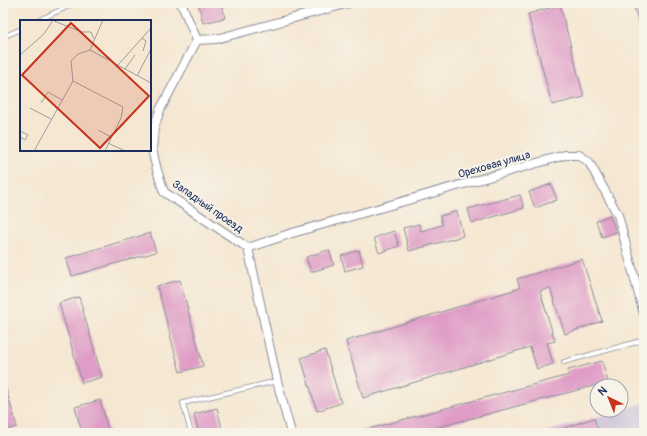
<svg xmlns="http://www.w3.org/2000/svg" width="647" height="436" font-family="Pangolin,sans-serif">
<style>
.industrial{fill:#c9bfd7}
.building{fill:#df9cc6}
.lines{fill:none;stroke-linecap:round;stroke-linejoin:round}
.lane-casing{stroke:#888b98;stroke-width:5.5}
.street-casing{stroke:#888b98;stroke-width:10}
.lane{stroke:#fff;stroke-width:4}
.street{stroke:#fff;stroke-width:8}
.labels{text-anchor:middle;stroke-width:4;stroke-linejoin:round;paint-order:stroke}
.street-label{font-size:11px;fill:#1b2f5e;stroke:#f7f3e8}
.inset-road{fill:none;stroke:#9e9da3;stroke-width:1}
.view{fill:#c8321e;fill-opacity:0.15;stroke:#c8321e;stroke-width:2}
.inset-edge{fill:none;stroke:#1b2f5e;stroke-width:2}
</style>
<rect width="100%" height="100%" fill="#f7f3e8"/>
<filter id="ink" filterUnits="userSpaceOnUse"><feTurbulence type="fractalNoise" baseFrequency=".025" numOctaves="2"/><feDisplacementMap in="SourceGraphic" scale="8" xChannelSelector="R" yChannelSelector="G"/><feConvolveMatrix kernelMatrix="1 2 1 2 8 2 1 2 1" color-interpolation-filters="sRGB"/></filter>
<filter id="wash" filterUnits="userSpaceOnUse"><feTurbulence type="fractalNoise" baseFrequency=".012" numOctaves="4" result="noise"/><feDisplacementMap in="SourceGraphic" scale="16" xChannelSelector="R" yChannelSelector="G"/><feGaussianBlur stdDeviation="0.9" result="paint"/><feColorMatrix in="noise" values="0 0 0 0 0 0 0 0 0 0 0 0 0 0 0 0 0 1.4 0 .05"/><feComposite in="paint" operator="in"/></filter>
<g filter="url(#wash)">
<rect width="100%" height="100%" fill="#f5e7d1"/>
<polygon class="industrial" points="644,403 644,433 541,433 594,418"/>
<g id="blocks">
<g class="building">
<polygon points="198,3 221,3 225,18 203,23"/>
<polygon points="633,3 644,3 644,40"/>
<polygon points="560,5 584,97 552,105 528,14"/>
<polygon points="551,184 557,200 535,208 529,192"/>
<polygon points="520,195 524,208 472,223 468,209"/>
<polygon points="457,211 463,236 409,251 403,228 419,224 421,231 442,225 440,216"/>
<polygon points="610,215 616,232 602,237 596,221"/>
<polygon points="394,231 399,246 379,253 374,238"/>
<polygon points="150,233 156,252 72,276 66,258"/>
<polygon points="329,250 334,265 311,272 306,257"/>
<polygon points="359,250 363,266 345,271 341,256"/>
<polygon points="582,259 602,321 565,334 550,288 540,291 555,341 547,343 553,364 537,369 530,347 363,398 346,341 520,288 517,279"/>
<polygon points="180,280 203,366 180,372 157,286"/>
<polygon points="79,297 102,377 82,383 59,303"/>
<polygon points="325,350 341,403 317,411 301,358"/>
<polygon points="602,361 608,382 416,433 362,433 361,431 569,375 568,370"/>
<polygon points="3,378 17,427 3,431"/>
<polygon points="100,400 109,433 82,433 75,407"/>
<polygon points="217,408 223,433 199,433 194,414"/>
<polygon points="594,418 599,433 549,433"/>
</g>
</g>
</g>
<g filter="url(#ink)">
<use href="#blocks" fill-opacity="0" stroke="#888b98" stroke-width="1"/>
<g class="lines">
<defs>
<g id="lane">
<polyline points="37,21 75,3"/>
<polyline points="3,37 21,29"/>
<polyline points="564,362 644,340"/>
<polyline points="191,433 183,403 277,381"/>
</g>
<g id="street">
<polyline points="181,3 197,40 160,110 154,128 152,149 157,170 164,192 248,248 277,381 291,433"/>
<polyline points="197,40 216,39 349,3"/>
<polyline points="248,248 289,234 565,155 579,155 589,162 618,215 644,314"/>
</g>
</defs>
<use href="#lane" class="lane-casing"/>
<use href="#street" class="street-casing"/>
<use href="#lane" class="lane"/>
<use href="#street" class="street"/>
</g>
</g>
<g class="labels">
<g class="street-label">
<text transform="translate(494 164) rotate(-16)" y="4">Ореховая улица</text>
<text transform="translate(208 206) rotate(35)" y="4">Западный проезд</text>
</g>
</g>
<g transform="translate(20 20)">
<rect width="131" height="131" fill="#f5e7d1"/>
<path class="inset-road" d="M34,1l28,11h9l3,7M122,18l4,3 -3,10M70,30l61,33M0,35l24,-21 9,-14M98,45l33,-37M105,49l10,-14M117,56l14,-27M53,61l50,26 -2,11 -16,33M21,83l7,-11 14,8M10,88l21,11M78,110l13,7M0,111l8,4 -3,5 -5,-3M88,123l17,8M14,131l39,-70 -2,-20 7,-7 12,-4 13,-30"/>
<path class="view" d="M51,3l78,73 -49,52 -78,-73z"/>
<rect width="131" height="131" class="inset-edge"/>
</g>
<rect width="647" height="436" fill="none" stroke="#f7f3e8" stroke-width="16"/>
<g transform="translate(609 398) rotate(317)"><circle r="19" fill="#f7f3e8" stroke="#9fa5b1"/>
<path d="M0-3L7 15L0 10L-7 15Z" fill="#c8321e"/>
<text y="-6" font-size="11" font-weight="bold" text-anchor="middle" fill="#1b2f5e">N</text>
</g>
</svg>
